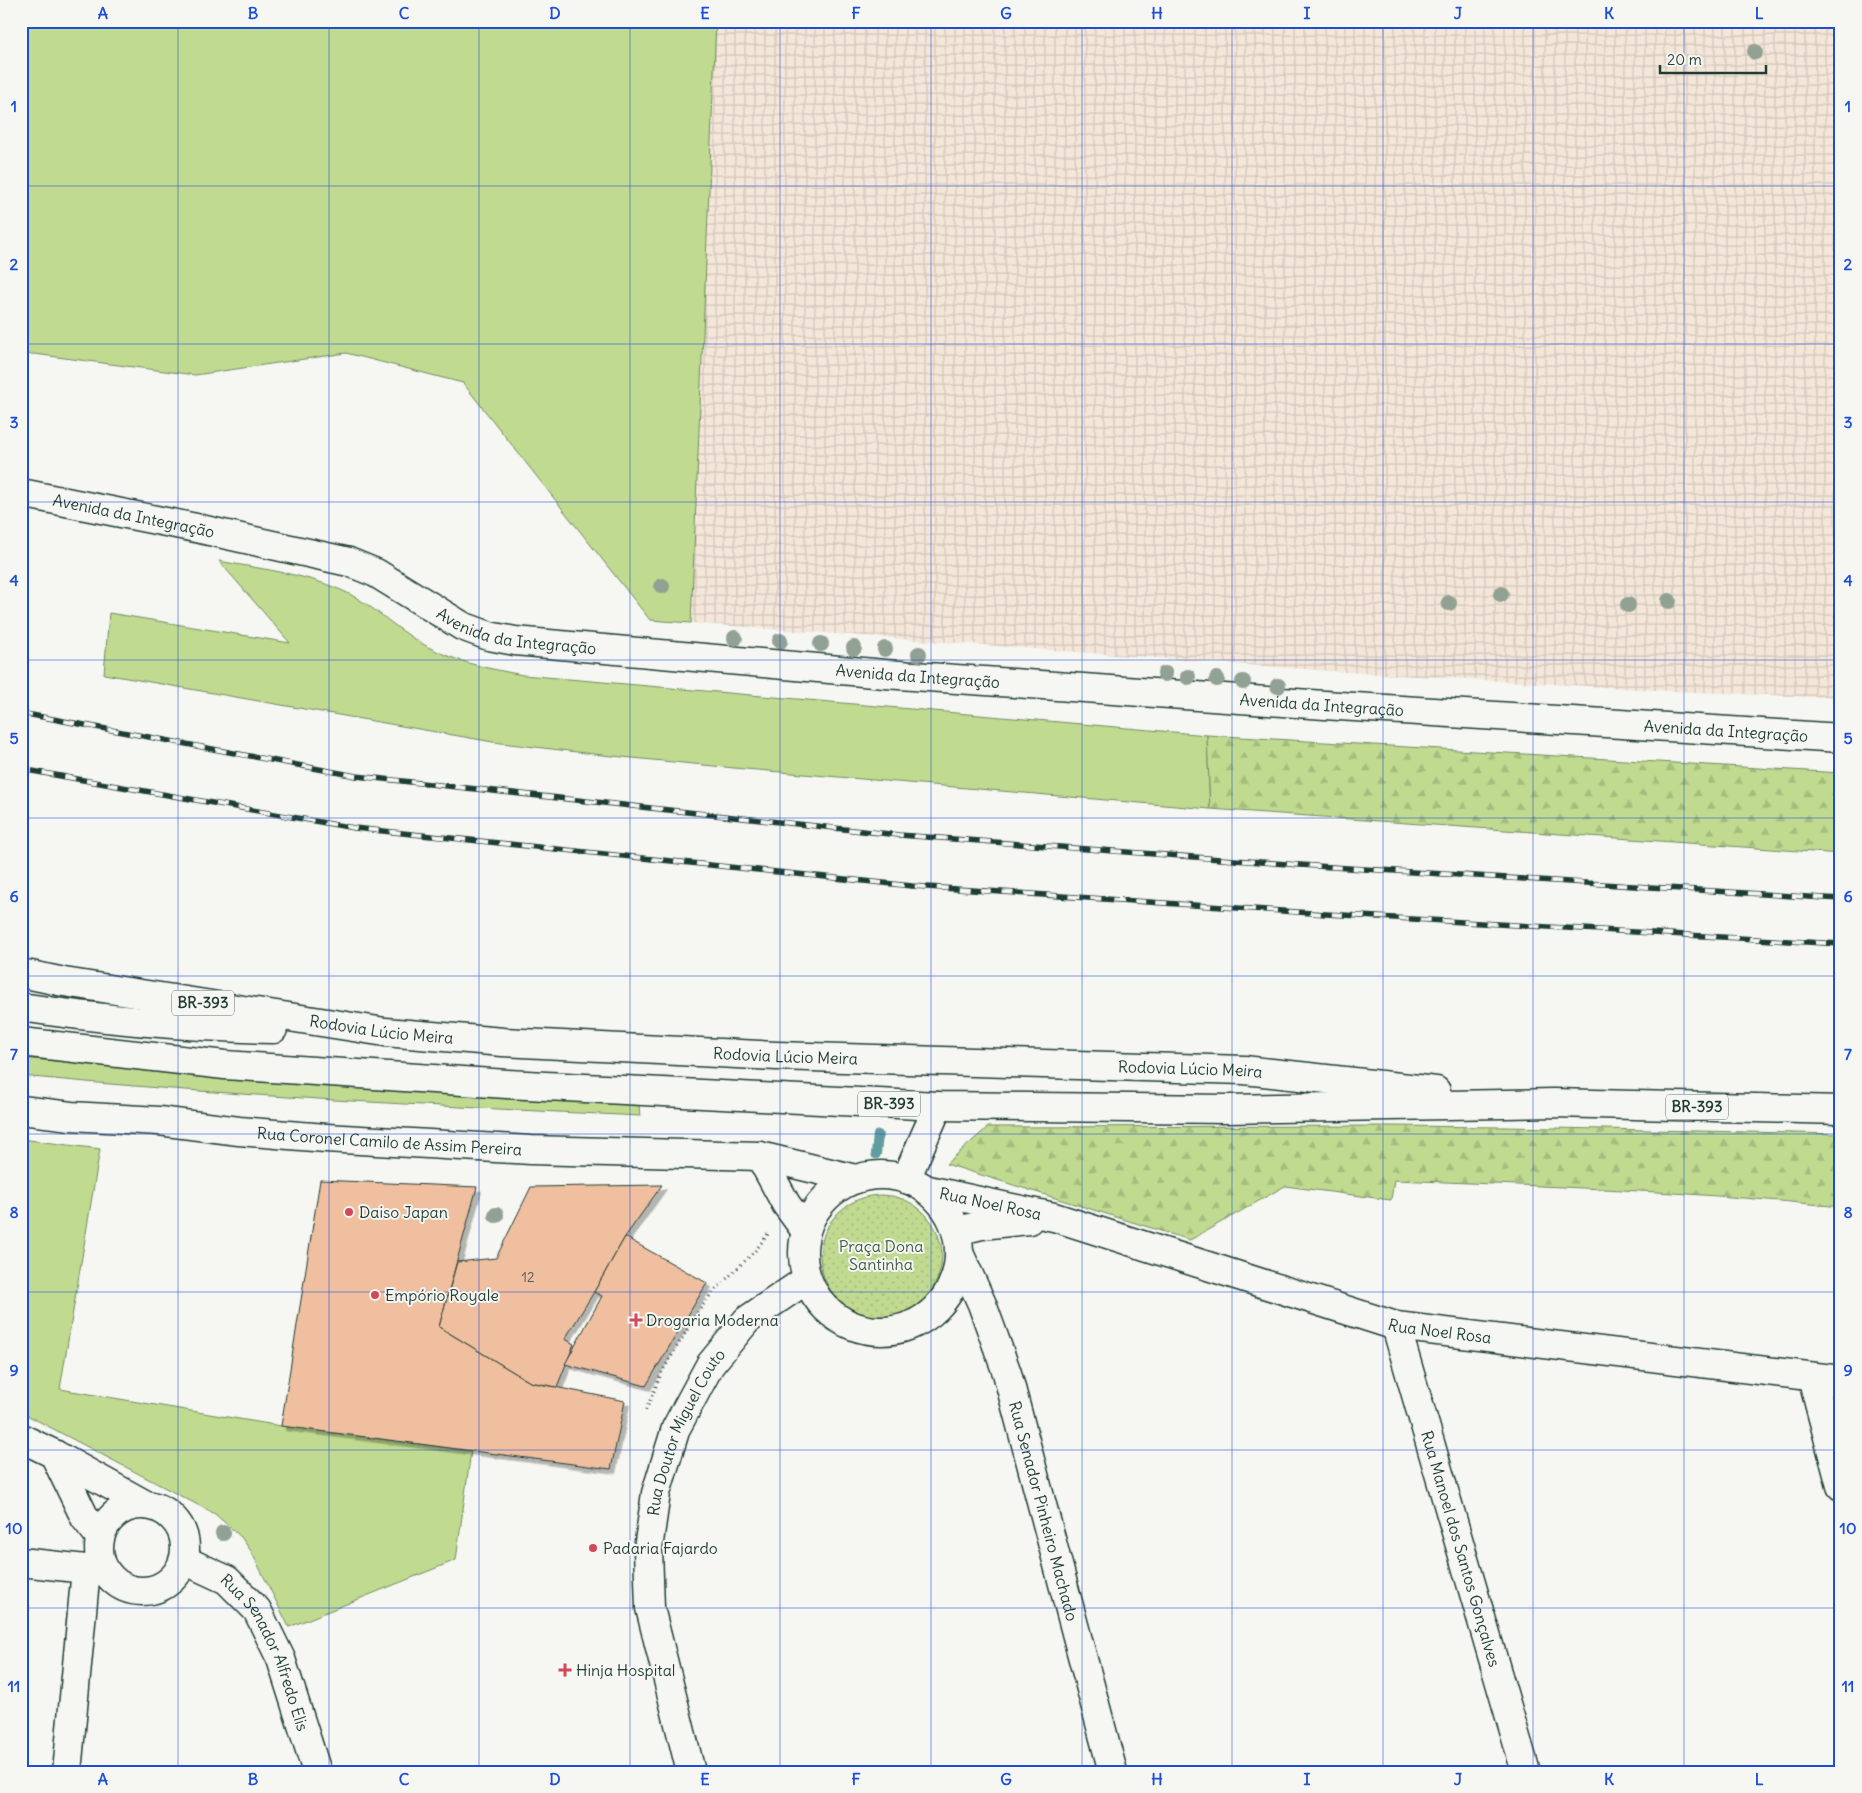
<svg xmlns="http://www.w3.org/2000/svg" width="1862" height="1793" font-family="Delius,sans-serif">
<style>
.industrial{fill:url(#industrial-grid)}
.grass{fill:#c0da90;stroke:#708c62}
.forest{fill:url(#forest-firs);stroke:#708c62}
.park{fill:url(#park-dots);stroke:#708c62}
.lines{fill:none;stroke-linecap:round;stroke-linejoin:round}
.stream{stroke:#609ca0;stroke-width:10}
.building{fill:#efbf9f;stroke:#1f3d34;filter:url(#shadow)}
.street-casing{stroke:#1f3d34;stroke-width:31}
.secondary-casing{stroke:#1f3d34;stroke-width:31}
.primary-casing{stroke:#1f3d34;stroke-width:31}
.path{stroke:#1f3d34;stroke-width:3;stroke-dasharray:1 4;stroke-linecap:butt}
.street{stroke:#f6f6f2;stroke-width:28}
.secondary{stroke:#f6f6f2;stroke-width:28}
.primary{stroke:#f6f6f2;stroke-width:28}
.rail-casing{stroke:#1f3d34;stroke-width:5.5}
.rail{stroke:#f6f6f2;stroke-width:4;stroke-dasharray:11;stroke-linecap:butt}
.tree{fill:#91a193}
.grid{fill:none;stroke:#1d4ed8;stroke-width:1;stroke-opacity:0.55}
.poi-dot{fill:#d1495b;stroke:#f6f6f2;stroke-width:2}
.labels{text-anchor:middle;stroke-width:4;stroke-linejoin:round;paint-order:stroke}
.number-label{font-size:14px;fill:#535e4f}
.shield{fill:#f6f6f2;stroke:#60746d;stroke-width:1}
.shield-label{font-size:15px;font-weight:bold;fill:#1f3d34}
.street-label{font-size:16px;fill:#1f3d34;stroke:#f6f6f2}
.poi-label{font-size:16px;fill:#1f3d34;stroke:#f6f6f2;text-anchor:start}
.park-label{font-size:16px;fill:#3f5c46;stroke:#f6f6f2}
.neatline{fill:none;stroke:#1d4ed8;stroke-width:2}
.grid-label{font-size:16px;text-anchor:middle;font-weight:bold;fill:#1d4ed8}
</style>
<defs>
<pattern id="industrial-grid" width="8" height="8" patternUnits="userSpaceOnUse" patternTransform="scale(1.25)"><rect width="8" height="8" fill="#f4e6d9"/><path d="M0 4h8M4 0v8" fill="none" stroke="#d1c6bb"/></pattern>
<pattern id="forest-firs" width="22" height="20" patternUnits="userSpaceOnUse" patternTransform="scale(1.25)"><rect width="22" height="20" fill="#c0da90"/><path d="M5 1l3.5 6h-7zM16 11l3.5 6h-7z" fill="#a5bc7d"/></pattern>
<pattern id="park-dots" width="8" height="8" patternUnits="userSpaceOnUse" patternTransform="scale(1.25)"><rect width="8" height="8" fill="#c0da90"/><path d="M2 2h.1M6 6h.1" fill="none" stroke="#a5bc7d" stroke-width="1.8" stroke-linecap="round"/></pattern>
<filter id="shadow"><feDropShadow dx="4.5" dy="4.5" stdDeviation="0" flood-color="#0004"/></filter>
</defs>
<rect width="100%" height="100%" fill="#f6f6f2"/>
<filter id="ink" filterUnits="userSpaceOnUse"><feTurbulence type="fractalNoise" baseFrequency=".02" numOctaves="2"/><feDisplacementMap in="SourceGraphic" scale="10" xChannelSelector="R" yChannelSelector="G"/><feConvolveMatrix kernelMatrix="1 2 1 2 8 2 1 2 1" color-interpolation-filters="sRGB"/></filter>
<g filter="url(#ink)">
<polygon class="industrial" points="716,21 1841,21 1841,698 1672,691 1329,671 691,623"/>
<g class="grass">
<polygon points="21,21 716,21 691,623 650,620 463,383 346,353 195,375 34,354 21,355"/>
<path d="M219,561c41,8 83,12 122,29 24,10 44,29 66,44 37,26 73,33 116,41l684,60 3,74 -476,-41 -132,-13 -109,-13 -389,-68 5,-61 181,30z"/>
<path d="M21,1058l289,25 329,22 1,11c-206,-10 -413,-20 -619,-40z"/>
<polygon points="21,1139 100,1149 60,1389 281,1426 471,1451 456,1560 289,1627 251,1551 241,1537 215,1514 21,1412"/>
</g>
<g class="forest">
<polygon points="1207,735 1841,773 1841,854 1210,809"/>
<path d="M1388,1126l117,1 336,7v73c-148,-16 -298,-21 -447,-27l-3,20 -106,-14 -95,54 -244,-76 42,-37z"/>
</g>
<circle class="park" cx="881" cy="1256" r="61"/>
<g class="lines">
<polyline class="stream" points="876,1154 878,1135"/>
</g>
<g class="building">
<polygon points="320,1180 477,1187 439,1327 530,1382 625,1401 611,1469 281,1426"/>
<polygon points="662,1185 625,1237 594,1292 565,1339 574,1344 557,1387 530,1382 439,1327 457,1262 496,1258 531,1187"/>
<polygon points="625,1237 707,1283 646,1386 565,1364 602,1296 594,1292"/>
</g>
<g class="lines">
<defs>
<g id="street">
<path id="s1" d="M928,1190l126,27 342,109 445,54"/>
<polyline points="957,1231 982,1225 1029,1220"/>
<path id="s2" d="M960,1255l22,49 25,69 106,399"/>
<path id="s3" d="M1396,1326l130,446"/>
<polyline points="1812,1377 1841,1486"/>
<polyline points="21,1438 54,1454 146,1505"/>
<polyline points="54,1454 85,1518 100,1537"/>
<circle cx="142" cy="1548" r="43"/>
<path id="s4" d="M184,1560l43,20 30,30 24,49 36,113"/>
<polyline points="21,1562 86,1569 102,1566"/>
<polyline points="67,1772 86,1569"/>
<path id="s5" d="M691,1772l-41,-164 -2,-59 8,-56 20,-65 34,-63 37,-45 59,-40"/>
</g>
<g id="secondary">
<path id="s6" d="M21,493l175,35 153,34 27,11 86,53 27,10 26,5 370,33 454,32 502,32"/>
<path id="s7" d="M21,1110l50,6 88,5 80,10 87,7 205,12 229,6 96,23"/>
<polyline points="760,1156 786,1204 805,1230"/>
<circle cx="881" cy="1253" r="78"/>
</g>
<g id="primary">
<path id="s8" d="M21,973l43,9 321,50 118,10 274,14 467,14 192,21"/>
<path d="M21,1007c84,13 168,20 252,22"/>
<polyline points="21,1042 225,1065 507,1084 938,1106 1228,1109 1554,1103 1841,1110"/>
<polyline points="906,1179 938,1106"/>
</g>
</defs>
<use href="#street" class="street-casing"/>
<use href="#secondary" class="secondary-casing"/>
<use href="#primary" class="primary-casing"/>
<polyline class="path" points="646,1410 662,1372 696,1315 711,1294 755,1251 768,1234"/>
<use href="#street" class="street"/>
<use href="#secondary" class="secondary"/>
<use href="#primary" class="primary"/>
<defs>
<g id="rail">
<polyline points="21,713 356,776 899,835 1300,865 1841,899"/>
<polyline points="21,769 354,828 912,886 1326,914 1841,944"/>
</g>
</defs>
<use href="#rail" class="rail-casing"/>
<use href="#rail" class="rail"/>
</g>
<g class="tree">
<circle cx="1755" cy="52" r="8"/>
<circle cx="662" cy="586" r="8"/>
<circle cx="1501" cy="594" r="8"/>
<circle cx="1669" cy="601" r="8"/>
<circle cx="1449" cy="603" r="8"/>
<circle cx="1628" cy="605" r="8"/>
<circle cx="735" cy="638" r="8"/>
<circle cx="780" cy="641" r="8"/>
<circle cx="821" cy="644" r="8"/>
<circle cx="854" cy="648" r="8"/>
<circle cx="885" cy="649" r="8"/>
<circle cx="919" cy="654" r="8"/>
<circle cx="1165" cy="674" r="8"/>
<circle cx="1188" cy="677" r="8"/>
<circle cx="1217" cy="679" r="8"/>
<circle cx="1243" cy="682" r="8"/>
<circle cx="1278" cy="686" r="8"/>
<circle cx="496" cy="1215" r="8"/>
<circle cx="223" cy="1533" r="8"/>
</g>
</g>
<path class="grid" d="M178,21v1751M329,21v1751M479,21v1751M630,21v1751M780,21v1751M931,21v1751M1082,21v1751M1232,21v1751M1383,21v1751M1533,21v1751M1684,21v1751M21,186h1820M21,344h1820M21,502h1820M21,660h1820M21,818h1820M21,976h1820M21,1134h1820M21,1292h1820M21,1450h1820M21,1608h1820"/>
<g class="poi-dot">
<circle cx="349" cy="1212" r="5"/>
<circle cx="375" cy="1295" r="5"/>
<path d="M633.5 1312.5h5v5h5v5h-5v5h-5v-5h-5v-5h5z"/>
<circle cx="593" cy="1548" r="5"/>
<path d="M562.5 1662.5h5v5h5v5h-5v5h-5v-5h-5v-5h5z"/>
</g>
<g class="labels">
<g class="number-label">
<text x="528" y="1282">12</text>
</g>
<g class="shield">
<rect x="172" y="990.5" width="62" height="25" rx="4"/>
<rect x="858" y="1091.5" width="62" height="25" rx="4"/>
<rect x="1666" y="1094.5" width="62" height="25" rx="4"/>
</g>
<g class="shield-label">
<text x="203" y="1008">BR-393</text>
<text x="889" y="1109">BR-393</text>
<text x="1697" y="1112">BR-393</text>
</g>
<g class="street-label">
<text dy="6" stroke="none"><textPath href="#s6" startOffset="115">Avenida da Integração</textPath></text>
<text dy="6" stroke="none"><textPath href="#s6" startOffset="520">Avenida da Integração</textPath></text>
<text dy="6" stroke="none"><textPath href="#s6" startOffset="925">Avenida da Integração</textPath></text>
<text dy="6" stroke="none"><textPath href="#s6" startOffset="1330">Avenida da Integração</textPath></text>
<text dy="6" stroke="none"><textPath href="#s6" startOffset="1735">Avenida da Integração</textPath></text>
<text dy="6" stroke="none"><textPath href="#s8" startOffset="365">Rodovia Lúcio Meira</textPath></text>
<text dy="6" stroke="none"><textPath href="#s8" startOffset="770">Rodovia Lúcio Meira</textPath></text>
<text dy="6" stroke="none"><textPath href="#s8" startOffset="1175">Rodovia Lúcio Meira</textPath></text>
<text dy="6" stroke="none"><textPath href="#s7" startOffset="370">Rua Coronel Camilo de Assim Pereira</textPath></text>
<text dy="6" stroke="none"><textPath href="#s1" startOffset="64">Rua Noel Rosa</textPath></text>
<text dy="6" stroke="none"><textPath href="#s1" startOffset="532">Rua Noel Rosa</textPath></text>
<text dy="6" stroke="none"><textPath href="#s5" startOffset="352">Rua Doutor Miguel Couto</textPath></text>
<text dy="6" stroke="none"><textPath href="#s2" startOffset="270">Rua Senador Pinheiro Machado</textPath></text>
<text dy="6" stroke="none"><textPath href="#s3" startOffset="232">Rua Manoel dos Santos Gonçalves</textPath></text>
<text dy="6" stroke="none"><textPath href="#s4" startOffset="131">Rua Senador Alfredo Elis</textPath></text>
</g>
<g class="poi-label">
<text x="359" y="1218">Daiso Japan</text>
<text x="385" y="1301">Empório Royale</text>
<text x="646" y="1326">Drogaria Moderna</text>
<text x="603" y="1554">Padaria Fajardo</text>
<text x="576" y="1676">Hinja Hospital</text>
</g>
<g class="park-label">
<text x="881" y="1252">Praça Dona<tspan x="881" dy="18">Santinha</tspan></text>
</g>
</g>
<rect width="1862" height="1793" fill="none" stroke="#f6f6f2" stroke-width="55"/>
<path d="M1660 65v8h106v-8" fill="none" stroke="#1f3d34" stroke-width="2.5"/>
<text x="1667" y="65" font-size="15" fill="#1f3d34" stroke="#f6f6f2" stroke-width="4" paint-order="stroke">20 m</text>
<rect x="28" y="28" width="1806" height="1738" class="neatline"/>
<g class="grid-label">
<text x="103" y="19">A</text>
<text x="253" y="19">B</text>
<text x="404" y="19">C</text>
<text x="555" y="19">D</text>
<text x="705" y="19">E</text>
<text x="856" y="19">F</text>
<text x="1006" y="19">G</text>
<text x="1157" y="19">H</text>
<text x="1307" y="19">I</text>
<text x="1458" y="19">J</text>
<text x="1609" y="19">K</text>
<text x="1759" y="19">L</text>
<text x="14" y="112">1</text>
<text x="1848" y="112">1</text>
<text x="14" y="270">2</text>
<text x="1848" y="270">2</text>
<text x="14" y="428">3</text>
<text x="1848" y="428">3</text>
<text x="14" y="586">4</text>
<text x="1848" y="586">4</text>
<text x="14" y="744">5</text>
<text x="1848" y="744">5</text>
<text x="14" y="902">6</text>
<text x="1848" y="902">6</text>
<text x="14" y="1060">7</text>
<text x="1848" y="1060">7</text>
<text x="14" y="1218">8</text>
<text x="1848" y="1218">8</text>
<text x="14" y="1376">9</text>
<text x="1848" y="1376">9</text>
<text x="14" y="1534">10</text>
<text x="1848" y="1534">10</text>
<text x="14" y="1692">11</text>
<text x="1848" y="1692">11</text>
<text x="103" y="1785">A</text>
<text x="253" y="1785">B</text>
<text x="404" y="1785">C</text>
<text x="555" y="1785">D</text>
<text x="705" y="1785">E</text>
<text x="856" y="1785">F</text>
<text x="1006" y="1785">G</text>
<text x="1157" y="1785">H</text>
<text x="1307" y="1785">I</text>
<text x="1458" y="1785">J</text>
<text x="1609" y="1785">K</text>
<text x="1759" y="1785">L</text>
</g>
</svg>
